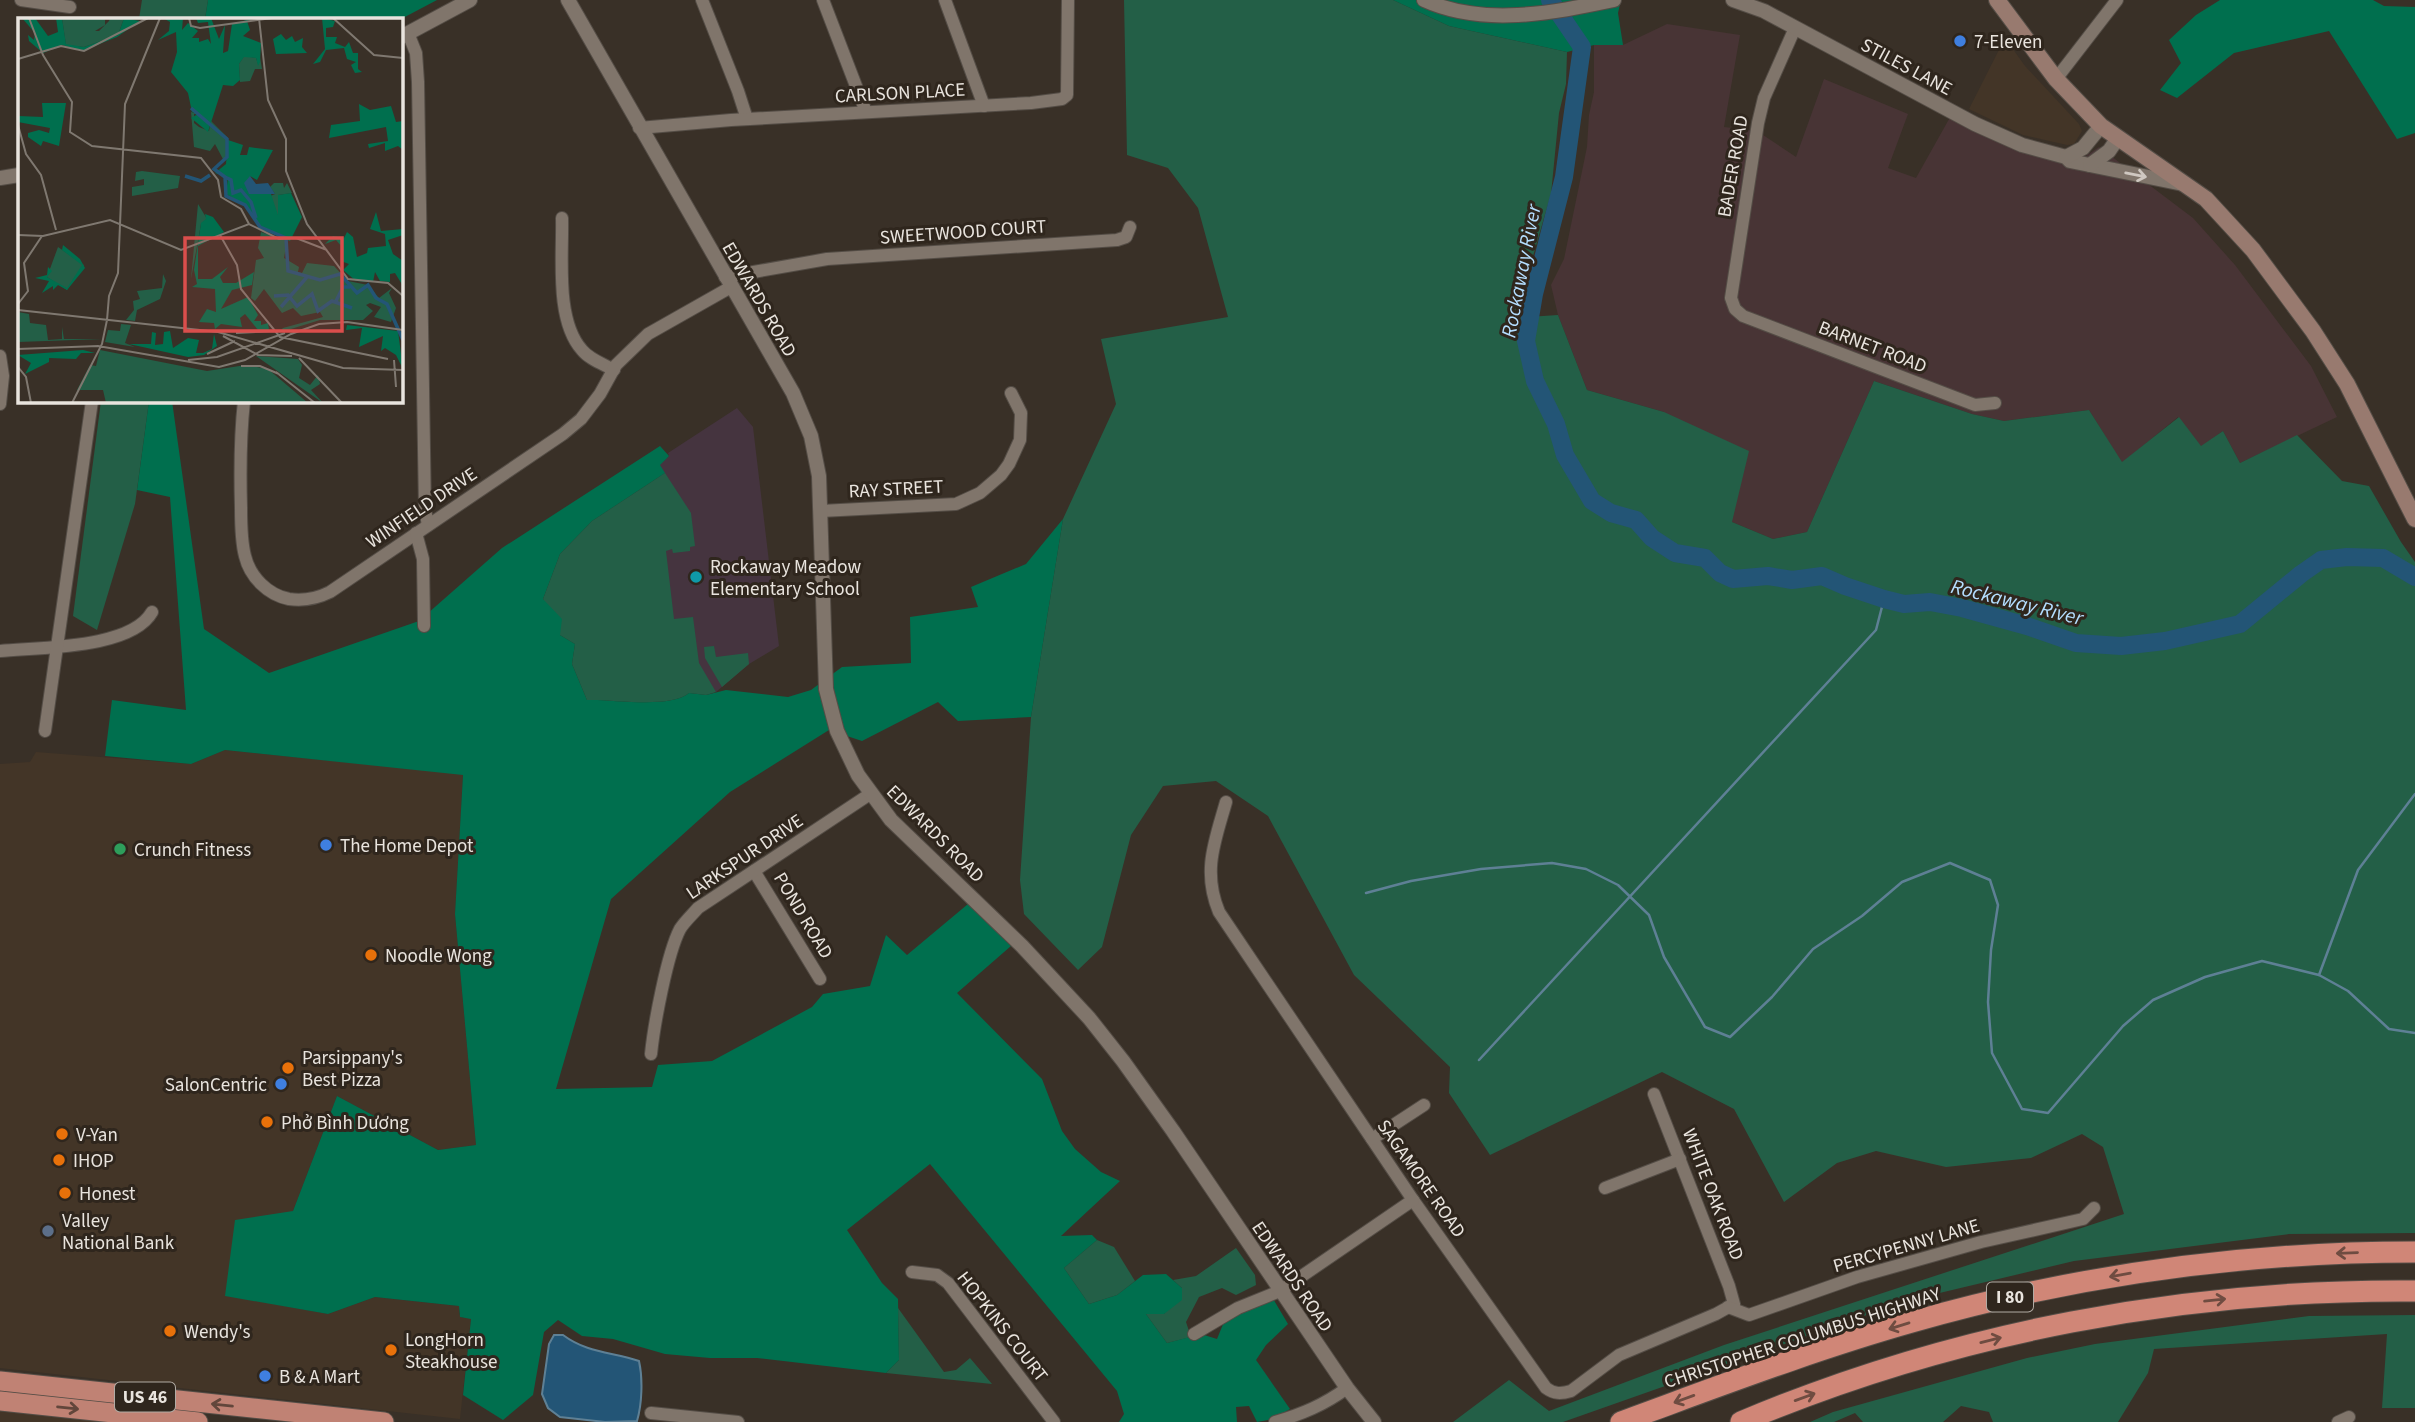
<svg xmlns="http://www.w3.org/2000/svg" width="2415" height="1422" font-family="'Source Sans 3',sans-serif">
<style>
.built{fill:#433527}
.industrial{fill:#483435}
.education{fill:#45343f}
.green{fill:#235f47}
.forest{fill:#006f4e}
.water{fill:#235576;stroke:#5e8095;stroke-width:2}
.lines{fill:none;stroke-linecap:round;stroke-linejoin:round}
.stream{stroke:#5e8095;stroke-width:2.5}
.river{stroke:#235576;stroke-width:18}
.minor-casing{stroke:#544d46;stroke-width:14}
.tertiary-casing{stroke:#544d46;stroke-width:16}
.secondary-casing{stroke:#544d46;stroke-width:18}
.trunk-casing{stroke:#544d46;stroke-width:21}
.motorway-casing{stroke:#544d46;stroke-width:23}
.minor{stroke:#80756b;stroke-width:12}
.tertiary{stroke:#80756b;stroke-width:14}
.secondary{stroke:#987a6f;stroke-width:16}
.trunk{stroke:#c08274;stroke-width:19}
.motorway{stroke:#d08677;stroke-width:21}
.oneway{stroke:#cfc8c1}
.oneway2{stroke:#6f4c41}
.oneway3{stroke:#62463b}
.shop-dot{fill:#3f7fe0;stroke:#2f261d;stroke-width:2.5}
.culture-dot{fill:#0f9aa8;stroke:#2f261d;stroke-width:2.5}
.leisure-dot{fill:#2e9e5b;stroke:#2f261d;stroke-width:2.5}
.food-dot{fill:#e8710a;stroke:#2f261d;stroke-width:2.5}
.service-dot{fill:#5c6f8a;stroke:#2f261d;stroke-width:2.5}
.labels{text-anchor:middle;stroke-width:6;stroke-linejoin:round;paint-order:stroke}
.shield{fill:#2f261d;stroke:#b1aba4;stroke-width:2}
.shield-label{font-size:18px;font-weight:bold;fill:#e9e4de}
.poi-label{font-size:19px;fill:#e9e4de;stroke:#2f261d;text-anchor:start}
.street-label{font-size:19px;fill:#e9e4de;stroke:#2f261d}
.water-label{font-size:21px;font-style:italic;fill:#b4deff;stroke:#2f261d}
.inset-river{fill:none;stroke:#235576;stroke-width:3.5}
.inset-road{fill:none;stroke:#7f7870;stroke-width:2}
.view{fill:#da4e4c;fill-opacity:0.15;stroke:#da4e4c;stroke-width:3.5}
.inset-edge{fill:none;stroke:#e9e4de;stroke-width:3.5}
</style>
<rect width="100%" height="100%" fill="#393027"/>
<g class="built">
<polygon points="2005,38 2025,66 2079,124 2082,131 2074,144 2067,145 2023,135 1969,109"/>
<polygon points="225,750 463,774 455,914 476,1145 438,1150 337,1096 293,1211 225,1295 328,1314 375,1297 459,1306 459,1314 462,1318 471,1318 460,1419 0,1368 0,764 30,762 36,752 191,764"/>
<polygon points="0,1409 104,1422 0,1422"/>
</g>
<polygon class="industrial" points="1667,24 1740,35 1724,127 1757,131 1796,157 1824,79 1908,114 1888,168 1916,178 1953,112 2080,160 2099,147 2193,218 2235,265 2311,366 2337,417 2240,463 2223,431 2201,447 2178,417 2122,463 2089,410 2004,421 1972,414 1874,381 1807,532 1773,539 1732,522 1664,412 1587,390 1558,315 1551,285 1564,259 1587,147 1589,115 1594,92 1594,45 1623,45"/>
<polygon class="education" points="737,408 753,427 779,646 749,664 716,692 560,554 664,473 659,465 669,456 668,453"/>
<g class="green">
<polygon points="142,0 208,0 205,19 139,19"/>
<polygon points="1124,0 1393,0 1449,26 1567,52 1566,84 1559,113 1551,194 1515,318 1558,315 1587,390 1664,412 1749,451 1732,522 1773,539 1807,532 1874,381 1972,414 2004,421 2089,410 2122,462 2179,417 2201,446 2223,431 2240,463 2297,435 2342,481 2369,486 2401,542 2415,562 2415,1233 2289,1234 2074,1261 1906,1301 1563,1422 1453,1422 1509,1380 1549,1411 1724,1345 2124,1214 2103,1147 2082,1134 2031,1158 1946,1167 1876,1151 1837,1163 1784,1202 1734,1109 1662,1072 1490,1155 1449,1093 1450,1067 1354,975 1268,816 1216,781 1163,786 1131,835 1102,947 1078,970 1024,914 1020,880 1031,717 1063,519 1116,404 1101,339 1228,317 1198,208 1168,168 1127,155"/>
<polygon points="101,401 149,401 135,504 97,630 73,616"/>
<path d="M665,473l26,40 4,33 -5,1v4l-17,2 -1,-4 -6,2 8,68 19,-2 6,46 17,29 -10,3 -17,-2c-19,16 -76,6 -102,7l-15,-36 3,-20 -15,-9 -17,-36 17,-45 32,-33z"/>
<polygon points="714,646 716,657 748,653 749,664 722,687 705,658 704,647"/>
<polygon points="1097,1240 1114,1247 1135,1281 1117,1295 1089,1304 1064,1268"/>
<polygon points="1236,1248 1255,1275 1256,1285 1236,1295 1222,1288 1199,1297 1186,1322 1191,1337 1167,1343 1146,1314 1164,1314 1182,1288 1173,1280 1196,1276"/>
<polygon points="898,1308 944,1372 956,1370 970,1358 992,1384 886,1373 899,1360"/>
<polygon points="2415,1315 2415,1408 2382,1408 2387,1334 2154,1349 2148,1373 2118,1422 1993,1422 1989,1412 1961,1406 1943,1422 1863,1422 1855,1413 1834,1422 1810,1422 1833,1412 2027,1358 2095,1344 2309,1316"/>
</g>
<g class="forest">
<polygon points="208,0 437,0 401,19 205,19"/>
<polygon points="1393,0 1621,0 1618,13 1623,45 1594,45 1567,52 1449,26"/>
<polygon points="2220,0 2373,0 2384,6 2415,7 2415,133 2397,139 2329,31 2234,53 2177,98 2160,90 2181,63 2169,40 2196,15"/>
<path d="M149,401h23l32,228 65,44 150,-52 83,-73 158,-102 9,10 -9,9 5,8 -73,48 -32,33 -17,45 19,20 -2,16 15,9 -3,20 15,36c26,-1 83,9 102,-7l17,2 20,-5 62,7 23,-7 31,-23 69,-4 -1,-46 68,-10 -7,-20 55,-23 37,-45 -32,198 -73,4 -20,-19 -76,39 -33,-11 -99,62 -119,107 -55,190 96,-2 6,-22 54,-4 100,-54 11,-13 47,-8 16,-51 21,20 61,-51 43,42 -54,47 85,86 20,52 13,18 26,23 19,9 -59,55 31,-1 5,5 -33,28 25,36 28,-9 26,-20 23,-1 16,14v12l-18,14h-18l21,29 34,-9 16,5 11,-27 44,-15 16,27 -22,21 -10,15 34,49 -17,10 -16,3 -8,-16 -13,1 1,15h-118l5,-8 -7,-23 -187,-227 -83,66 35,53 16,16 1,61 -13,13 -129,-15h-47l-45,-4 -52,-15 -31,-3 -24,-16 -14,12 -11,63 -30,25 -40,-25 8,-76 -11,-2 -1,-11 -84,-9 -47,17 -103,-18 10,-76 58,-9 44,-115 101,54 38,-5 -21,-231 8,-139 -238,-25 -34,14 -86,-8 7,-56 74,10 -16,-213 -33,-7z"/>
</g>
<path class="water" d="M554,1335h9c24,18 49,17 76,26 4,18 3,43 -2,60l-32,1 -45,-5 -12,-9 -6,-14 7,-50z"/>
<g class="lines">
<g class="stream">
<polyline points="1366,893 1411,881 1481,869 1552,863 1586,869 1618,885 1649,915 1664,957 1705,1027 1730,1037 1772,997 1813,949 1862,916 1902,882 1950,863 1990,880 1998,905 1991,950 1988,1002 1992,1053 2022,1109 2048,1113 2123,1026 2153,1000 2205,977 2262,961 2319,975 2348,991 2389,1029 2415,1033"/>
<polyline points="2319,975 2358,870 2415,794"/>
<polyline points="1479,1060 1876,630 1884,599"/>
</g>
<polyline class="river" points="1550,0 1582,47 1564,177 1534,294 1526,341 1535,381 1556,424 1565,455 1592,501 1611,513 1636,520 1652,538 1675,553 1705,558 1720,573 1733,579 1768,576 1792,580 1822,576 1845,586 1884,599 1904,604 1930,602 1962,608 2027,626 2076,643 2121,646 2165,641 2240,624 2301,574 2321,560 2347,557 2383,558 2415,577"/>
<defs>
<g id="minor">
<polyline points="21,0 70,7"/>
<polyline points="702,0 738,91 747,119"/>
<polyline points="823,0 866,112"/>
<polyline points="945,0 984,106"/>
<polyline points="1795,28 1764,98 1758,123 1731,298 1735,309 1743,316 1975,405 1995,403"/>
<polyline points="408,33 416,53 418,82 425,510 428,525"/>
<polyline points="2056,79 2117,0"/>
<polyline points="639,128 731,120 1031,103 1062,99 1067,95 1068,0"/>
<path d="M562,218c1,38 -7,102 20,132 7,9 21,14 32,20"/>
<polyline points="725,277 827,259 1117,240 1126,237 1130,227"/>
<polyline points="0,356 3,376 0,404"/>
<path d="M244,401c-4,36 -4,71 -3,107 0,16 0,33 4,48 5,21 23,39 44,43 14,2 29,-1 41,-7l233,-158 18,-15 19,-25 16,-29 32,-31 83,-47"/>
<polyline points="821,511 956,504 980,493 1001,475 1009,464 1020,440 1021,413 1011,393"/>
<polyline points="416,533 423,559 424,626"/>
<path d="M0,651c40,-4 131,-2 152,-39"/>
<polyline points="45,731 92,401"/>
<path d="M1226,802c-11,39 -24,69 -7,110l194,288 133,188c8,6 15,6 25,3l48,-36 97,-41 18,-10 -5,-18 -75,-192"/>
<polyline points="754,871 820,979"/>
<path d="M651,1054c3,-29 16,-100 29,-125 5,-8 12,-14 18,-21l172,-114"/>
<polyline points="1372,1139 1424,1105"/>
<polyline points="1605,1188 1680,1159"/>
<polyline points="912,1272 937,1275 948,1283 1054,1422"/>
<polyline points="1728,1307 1749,1315 1857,1277 1981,1242 2083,1219 2094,1208"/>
<polyline points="1194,1334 1238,1308 1280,1291 1413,1200"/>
<polyline points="651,1413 738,1422"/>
<path d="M1275,1422c27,-8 49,-17 72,-34"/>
<polyline points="2338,1422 2349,1417"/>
</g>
<g id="tertiary">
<polyline points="568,0 793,393 811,436 819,476 826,689 837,731 858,775 891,820 1022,946 1089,1018 1123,1061 1173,1131 1347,1388 1374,1422"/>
<path d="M1424,0c59,27 128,13 190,0"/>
<polyline points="1733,0 1764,11 1975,124 2022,145 2066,157 2070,161 2183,184"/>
<polyline points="401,37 470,0"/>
<polyline points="2066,157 2083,148 2101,126"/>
<polyline points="2090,165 2109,151 2118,138"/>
<polyline points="0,178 19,175"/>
</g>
<polyline id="secondary" points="1997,0 2056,79 2101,126 2206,199 2253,250 2313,331 2347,384 2415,519"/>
<g id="trunk">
<polyline points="0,1381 384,1422"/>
<polyline points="0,1401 198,1422"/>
</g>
<g id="motorway">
<path d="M1621,1422c96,-35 192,-72 291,-100 164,-47 333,-70 503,-70"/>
<path d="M1741,1422c213,-90 444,-133 674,-131"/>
</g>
</defs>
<use href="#minor" class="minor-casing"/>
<use href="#tertiary" class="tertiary-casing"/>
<use href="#secondary" class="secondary-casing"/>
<use href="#trunk" class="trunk-casing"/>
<use href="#motorway" class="motorway-casing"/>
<use href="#minor" class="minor"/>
<use href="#tertiary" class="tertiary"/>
<use href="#secondary" class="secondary"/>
<use href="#trunk" class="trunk"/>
<use href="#motorway" class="motorway"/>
</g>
<defs><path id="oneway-shaft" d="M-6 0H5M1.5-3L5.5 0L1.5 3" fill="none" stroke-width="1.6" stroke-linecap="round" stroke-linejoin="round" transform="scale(1.75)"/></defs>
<use class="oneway" href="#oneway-shaft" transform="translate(2136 175) rotate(11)"/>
<g class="oneway2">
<use href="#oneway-shaft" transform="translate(2347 1253) rotate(178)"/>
<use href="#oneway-shaft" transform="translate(2120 1275) rotate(170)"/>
<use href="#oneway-shaft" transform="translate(2215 1300) rotate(-6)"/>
<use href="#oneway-shaft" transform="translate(1899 1326) rotate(163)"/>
<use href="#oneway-shaft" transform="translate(1991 1340) rotate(-14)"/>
<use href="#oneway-shaft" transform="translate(1805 1397) rotate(-20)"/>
<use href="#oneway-shaft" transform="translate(1684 1399) rotate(160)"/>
</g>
<g class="oneway3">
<use href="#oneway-shaft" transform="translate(222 1405) rotate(-174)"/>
<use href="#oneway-shaft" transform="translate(68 1408) rotate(6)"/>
</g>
<g class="shop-dot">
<circle cx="1960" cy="41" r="7"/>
<circle cx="326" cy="845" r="7"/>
<circle cx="281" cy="1084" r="7"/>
<circle cx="265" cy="1376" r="7"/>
</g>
<circle class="culture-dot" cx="696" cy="577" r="7"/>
<circle class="leisure-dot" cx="120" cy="849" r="7"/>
<g class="food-dot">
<circle cx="371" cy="955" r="7"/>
<circle cx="288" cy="1068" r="7"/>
<circle cx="267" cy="1122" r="7"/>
<circle cx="62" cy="1134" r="7"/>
<circle cx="59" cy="1160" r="7"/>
<circle cx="65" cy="1193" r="7"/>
<circle cx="170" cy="1331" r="7"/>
<circle cx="391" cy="1350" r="7"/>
</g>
<circle class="service-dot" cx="48" cy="1231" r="7"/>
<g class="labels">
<g class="shield">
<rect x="1987" y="1282.5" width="46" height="29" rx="5"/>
<rect x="115" y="1382.5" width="60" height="29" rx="5"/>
</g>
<g class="shield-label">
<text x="2010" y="1303">I 80</text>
<text x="145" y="1403">US 46</text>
</g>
<g class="poi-label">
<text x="1974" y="48">7-Eleven</text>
<text x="710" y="573">Rockaway Meadow<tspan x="710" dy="22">Elementary School</tspan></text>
<text x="340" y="852">The Home Depot</text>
<text x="134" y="856">Crunch Fitness</text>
<text x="385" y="962">Noodle Wong</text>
<text x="302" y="1064">Parsippany's<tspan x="302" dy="22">Best Pizza</tspan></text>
<text x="267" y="1091" text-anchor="end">SalonCentric</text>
<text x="281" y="1129">Phở Bình Dương</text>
<text x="76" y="1141">V-Yan</text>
<text x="73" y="1167">IHOP</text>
<text x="79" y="1200">Honest</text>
<text x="62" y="1227">Valley<tspan x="62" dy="22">National Bank</tspan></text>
<text x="184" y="1338">Wendy's</text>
<text x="405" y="1346">LongHorn<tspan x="405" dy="22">Steakhouse</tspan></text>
<text x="279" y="1383">B &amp; A Mart</text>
</g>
<g class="street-label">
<text transform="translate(1907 66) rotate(28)" y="7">STILES LANE</text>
<text transform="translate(900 92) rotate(-3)" y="7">CARLSON PLACE</text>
<text transform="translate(1732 166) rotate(-80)" y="7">BADER ROAD</text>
<text transform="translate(963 231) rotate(-4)" y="7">SWEETWOOD COURT</text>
<text transform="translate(760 299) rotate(60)" y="7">EDWARDS ROAD</text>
<text transform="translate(1873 346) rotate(21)" y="7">BARNET ROAD</text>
<text transform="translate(896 488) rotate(-3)" y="7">RAY STREET</text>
<text transform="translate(421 507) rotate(-34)" y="7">WINFIELD DRIVE</text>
<text transform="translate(936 833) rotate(45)" y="7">EDWARDS ROAD</text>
<text transform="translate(744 856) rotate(-34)" y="7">LARKSPUR DRIVE</text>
<text transform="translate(804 915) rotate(59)" y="7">POND ROAD</text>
<text transform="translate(1422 1178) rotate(55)" y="7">SAGAMORE ROAD</text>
<text transform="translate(1714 1194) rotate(69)" y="7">WHITE OAK ROAD</text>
<text transform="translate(1906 1245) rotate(-16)" y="7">PERCYPENNY LANE</text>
<text transform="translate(1293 1276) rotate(56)" y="7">EDWARDS ROAD</text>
<text transform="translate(1003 1326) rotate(52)" y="7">HOPKINS COURT</text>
<text transform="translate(1802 1337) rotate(-18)" y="7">CHRISTOPHER COLUMBUS HIGHWAY</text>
</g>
<g class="water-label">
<text transform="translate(1521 271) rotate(-79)" y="7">Rockaway River</text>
<text transform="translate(2017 602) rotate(14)" y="7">Rockaway River</text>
</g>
</g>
<g transform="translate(18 18)">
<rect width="385" height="385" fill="#393027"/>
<path d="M44,0h43v7l-10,6h4l10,-10 1,-3h14l-6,17 -34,12 -18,-2zM226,38l12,2 2,6 2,-7 2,12h-7l-5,12 -10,1 -1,-18zM173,94l7,2h-4v9l5,4 10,4 2,-10 17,17 1,19 -5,4 -9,-17 -5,7 -16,-4zM124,153l38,5 -2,12 -46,8v-9l12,-2v-6l-9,2 1,-9zM256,165h9l1,5 3,-5 5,10 -14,2 1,23 -11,-21 7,-3 -5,-7zM180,186l9,15 -6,5 -10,55zM243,214l26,9 -3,17 15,9 -1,5 4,1 5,-10 27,3 14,15 20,4 11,13 13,-10 -3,5 7,15 -5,14 -17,-5 7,-10 -11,-4 -4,2 7,6 -10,9h-43l-42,13 5,-5 40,-11 -3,-5 -19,4 -8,-8 -11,5 -18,-24 -9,12 -4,-3 5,-38 8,-2 -6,-10zM40,229l26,18 -17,25 -20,-13zM145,256l3,7 -6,18 -23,11 -2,11 -9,-1 8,-10 -1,-9 7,-2 -3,-8 25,-3zM0,294l11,2 1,9 16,2 2,15 14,-1v-12l2,12h38l-84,3zM103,306l10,1 -6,18 10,4 -30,-5 3,-12 12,1zM82,332l107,21 39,-6 22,4 40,34h-202l-3,-13h-26l13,-25 6,1zM238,338l42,3 4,6 -3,13 11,7 8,-10 2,9 -9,6 12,13z" fill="#235f47"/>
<path d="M4,0h13l13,18 10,-4 -2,-14h6l4,26 18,3 34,-12 6,-17 16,3 -23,16 -35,14 -20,-6 -19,8 -14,-12 -1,-6 6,5 1,-7zM145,0h20l-1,12 6,-7 10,8 -6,7h7v4l9,-3 3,5 -3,-22 -10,1 -2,-5h15l8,21 6,-14 -2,28 5,-2 4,-27 22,-6 -7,3 3,9 -7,6 18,7 -1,19 -2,4 -2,-8 -12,-1 -5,7 1,16 -7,6 -10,-1 -15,47 -17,-14 7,-4 -6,-2 -4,-19 -17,-21 6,-20 -1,-20 -18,8 11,-9 1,-9zM304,0l13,3 -2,6 -7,1v9h11l-2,6 10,4 4,-5 4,11h5v16l4,3 -7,1 -4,-8 5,-3 -9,-3 -3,-11 -18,2 -6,12 -7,2 12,-15zM263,16l5,6 6,-4 3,6 8,-4 -1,9 5,6 -31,1 -3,-15zM24,85h24l-7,43 -16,-5 -2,5 -13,-9v-4l11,-3 10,3 1,-5 -32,-6v-6l25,1zM341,86l11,6 21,-4 5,16 7,-1v29l-5,-4 -13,5v-8l-16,5 -1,-4 20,-3 -2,-14 -57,11 2,-13 29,-4zM210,122l15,5 -3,10h7l2,-8 24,3 -16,30 -7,-4 8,15 13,3 7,21v-20l13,-2 11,24 -12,24 -28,-12 -17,-24 -19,-11 2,-17 -13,-4 11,-9zM358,194l5,19 22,-2v6l-15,5 5,14 10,7v25l-8,-13 -5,1v8l-10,-1 -5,-9 -2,10 -17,-1 -13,-11 6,-6 -8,-3 1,-14 -6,-7 -11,4 8,-8 11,2 3,-6 6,5 4,20 10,-4 1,-5 18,-2 -1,-12 -15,-5zM187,196l8,3 11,15 -26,14v33h14l16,-12 -8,10 3,6h13l18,-11 -2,13 -20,5 -11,19 27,-12 10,18 -4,6h7v4l7,-2 1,7h-11l-13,-16 -5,4 2,9 -21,-3 -6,5 -1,-6 -15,-1 8,-13 9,3 -1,-23 -23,-2 5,-3 -3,-14 7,-47 5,-4zM45,227l17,14 5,9 -18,22 -9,-5 -5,5v-4l-11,7 7,-12 -14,-3 12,-3 1,-8 4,4 -5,6 20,11 15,-23 -20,-15zM329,307l51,6 5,38 -7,-14 -11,-7 -4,3 2,-15 -24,11 3,-19 -16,2zM152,313l3,17 15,-10 11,2 -3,13h7l9,-4 2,-15 3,12 -13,9 -16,2 -59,-13h22l1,-12 4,1 -1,12 8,-1 1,-12zM65,332l12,3h-14l-5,6 -27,-1v4l-24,12 6,-11 -13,-8z" fill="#006f4e"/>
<path d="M232,158l6,8 12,-1 7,11h-26l-5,-11z" fill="#235576"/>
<path class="inset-river" d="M173,90l36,31v18l-13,12 11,8 1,19 19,9 15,22 26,11 2,33 32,9 20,-6 17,19 11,-8 8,13 11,6 16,36M167,158l16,5 9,-6M207,159l6,3 2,13 8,-3 10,12 5,16M256,278l14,-1 9,11 15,-12 6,17 14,-10 20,7M318,283l7,-14h7M263,289l26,-30"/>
<path class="inset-road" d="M11,0l14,37 29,47 -2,30 22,14 109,12 17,22 3,17 20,12 8,15M171,0l2,8 9,2 72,-10M241,0l9,82 18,39v32l21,53 41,55 40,4 15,13M315,0l41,37 29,3M0,41l43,-13 23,5 64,-33M0,107l8,29 15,21 15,55M0,217l25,1 67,-16 71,30 68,-26 30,15 17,-1 31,12M202,217l17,30 4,24 39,48 108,22M0,286l10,-13 -4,-28 18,-27M0,292l200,22 125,36 60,2M89,302l2,-24 9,-23 7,-169 35,-86M218,315l39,-2M205,318l35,19 34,1M0,331l80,-3 121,21 26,-7 46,-26 28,-10 28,-2 56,8M189,336l28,-13M281,340l43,45M170,342l29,-3 68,-24M376,342l2,27M223,348h19l19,8M0,349l8,10 5,26M258,354l39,31M54,385l30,-59 5,-24"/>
<path class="view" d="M167,220h157v93h-157z"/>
<rect width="385" height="385" class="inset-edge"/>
</g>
</svg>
